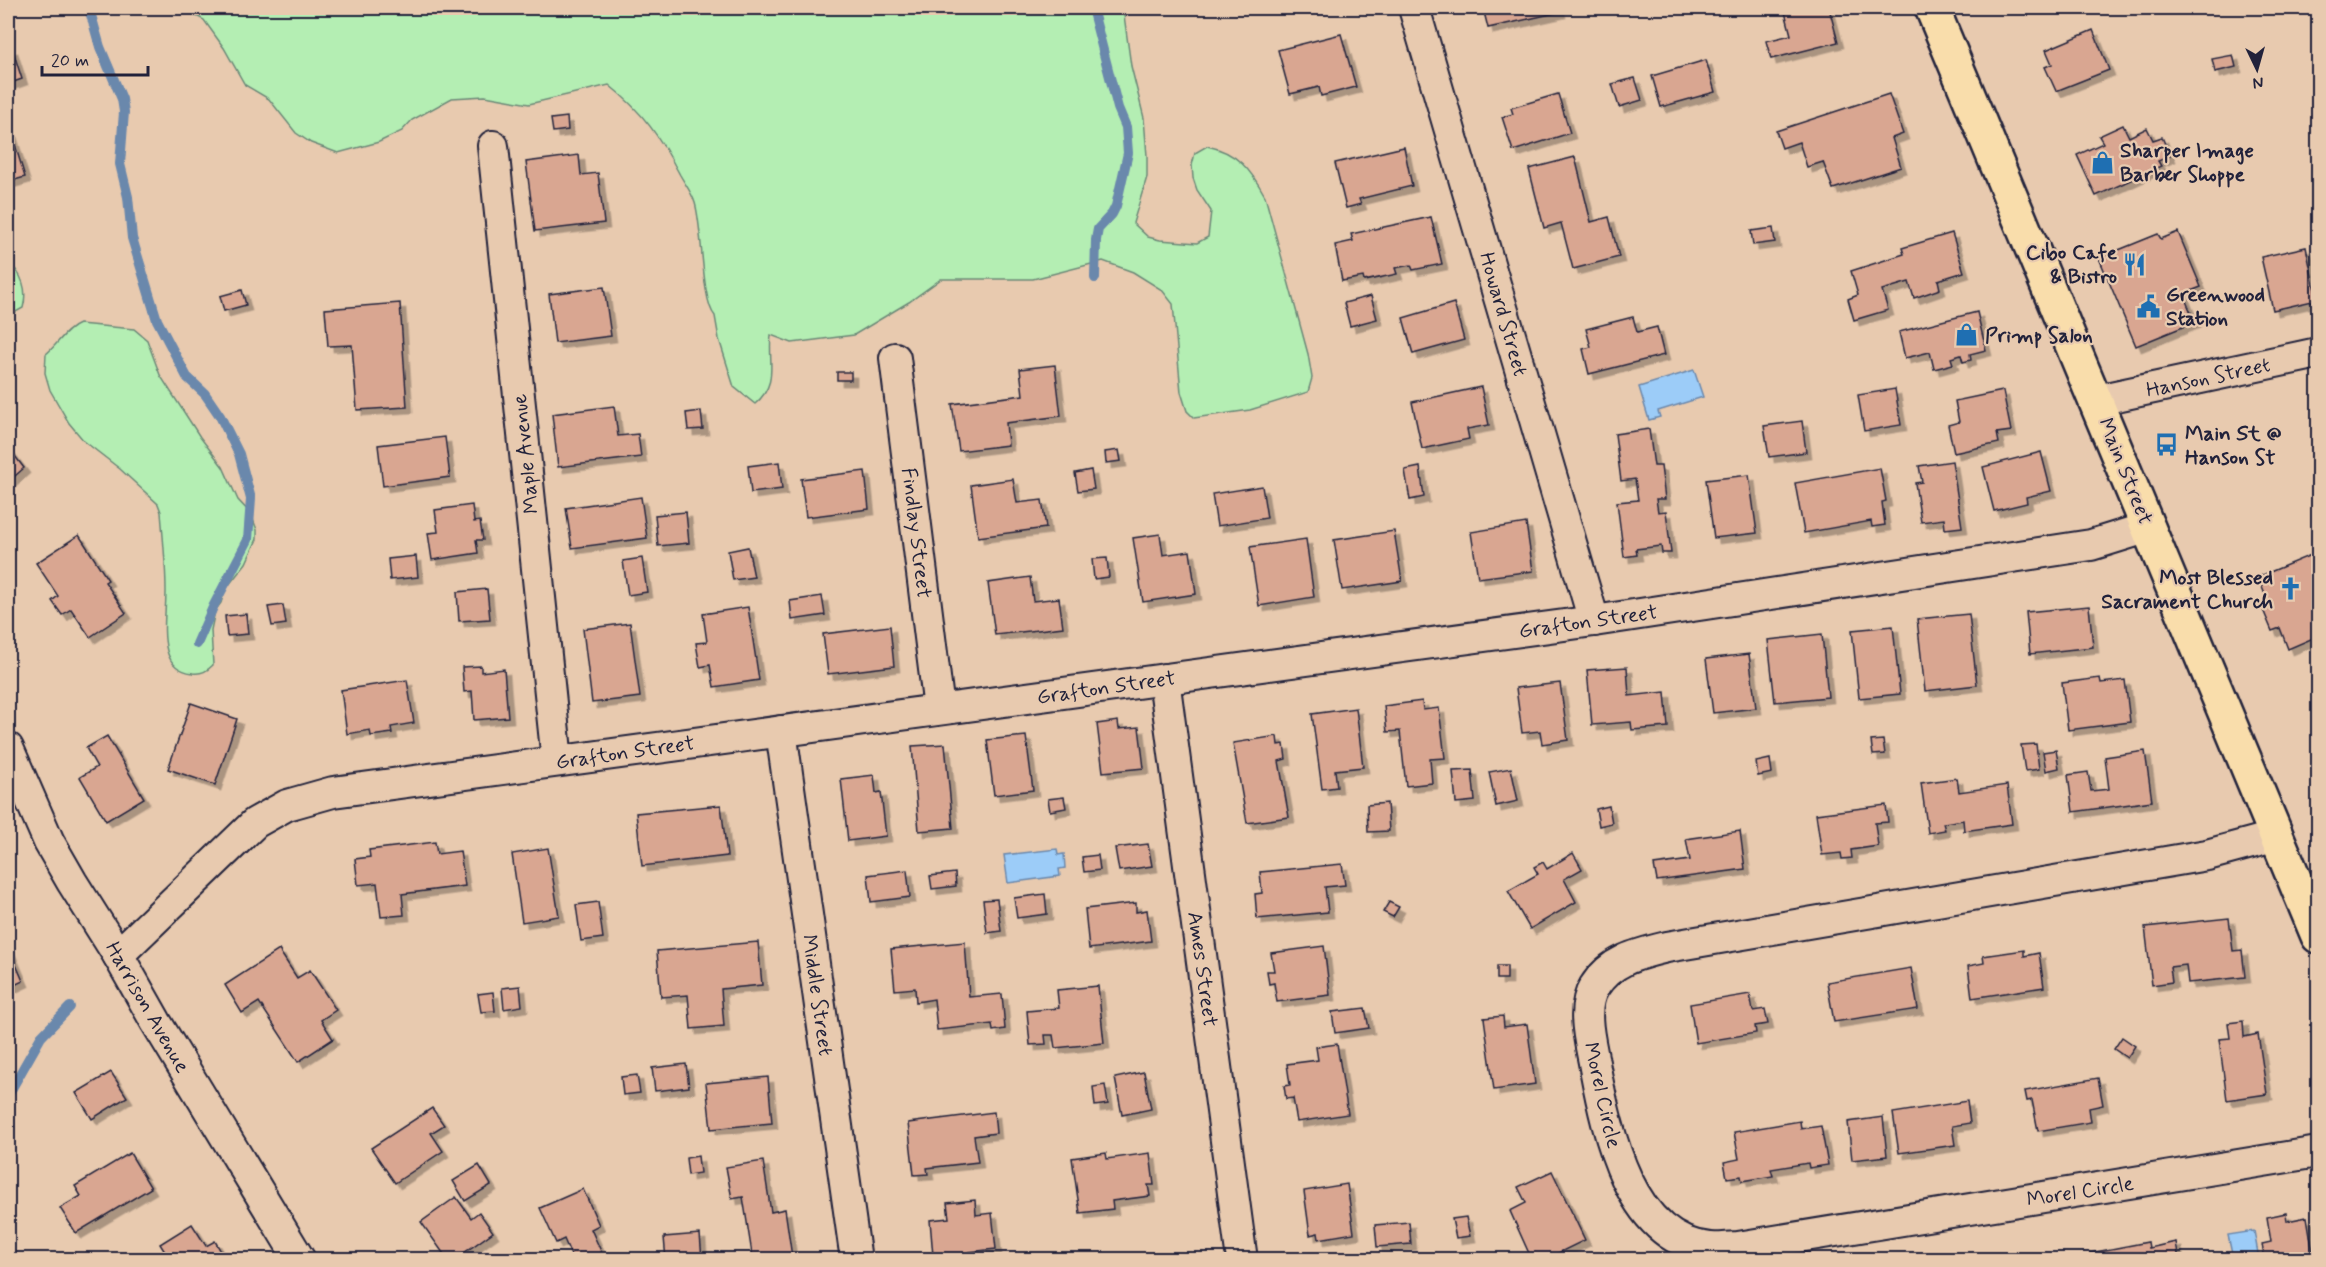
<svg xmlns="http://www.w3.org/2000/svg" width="2326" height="1267" font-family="Mynerve,sans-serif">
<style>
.green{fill:#b4eeb3;stroke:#6b8877;stroke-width:1.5}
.water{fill:#9cccf8;stroke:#6b88ac;stroke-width:1.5}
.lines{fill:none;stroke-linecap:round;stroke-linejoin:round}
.stream{stroke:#6b88ac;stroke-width:10}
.building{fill:#d9a691;stroke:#22223b;stroke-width:1.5;filter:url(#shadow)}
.street-casing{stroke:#22223b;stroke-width:34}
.primary-casing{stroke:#22223b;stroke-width:38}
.street{stroke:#e8caaf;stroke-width:30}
.primary{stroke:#f9ddab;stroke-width:33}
.labels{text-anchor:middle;stroke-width:4.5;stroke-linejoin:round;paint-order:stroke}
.poi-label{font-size:21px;font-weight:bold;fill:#22223b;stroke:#e8caaf;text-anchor:start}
.street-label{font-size:21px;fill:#22223b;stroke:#e8caaf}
</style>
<defs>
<filter id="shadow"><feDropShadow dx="5.5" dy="5.5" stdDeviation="0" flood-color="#0004"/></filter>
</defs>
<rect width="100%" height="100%" fill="#e8caaf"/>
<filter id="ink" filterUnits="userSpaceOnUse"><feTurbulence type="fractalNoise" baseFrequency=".0167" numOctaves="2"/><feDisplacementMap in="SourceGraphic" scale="12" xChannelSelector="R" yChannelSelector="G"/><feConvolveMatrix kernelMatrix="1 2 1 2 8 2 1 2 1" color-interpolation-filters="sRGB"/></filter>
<g filter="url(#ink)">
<g class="green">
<path d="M181,8h942l8,58 13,52 3,38v21l-14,46 15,14 12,3 37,3 11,-6 3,-26 -14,-21 -4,-12 -1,-13 3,-12 12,-7c30,6 44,24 58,50l43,158 4,24 -4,14 -58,18 -56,8 -7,-7 -6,-19 -8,-88 -11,-14 -29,-18 -30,-11 -70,18h-92l-32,23 -55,33 -62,8 -21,-8c-3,27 8,49 -16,69l-21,-17 -15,-48 -4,-23c-14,-16 -12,-87 -20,-113 -3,-10 -10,-19 -15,-28 -20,-38 -37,-63 -71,-90l-80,19 -44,-8 -33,2 -40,22 -10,11 -23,11 -41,11 -27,-10 -15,-10 -27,-34 -24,-14 -21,-37 -20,-28z"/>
<path d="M8,262c14,11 20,28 15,46l-9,5 -6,-2z"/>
<path d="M79,324l55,5 13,11 13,35 40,62 23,30 15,33 13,14 6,16v9l-11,24 -21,27 -4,13 -6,8 -4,19 2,35c-6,6 -11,9 -20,8 -14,-2 -22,-8 -26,-22 -5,-19 -1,-41 -1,-60 0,-26 -3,-53 -5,-79l-3,-8 -38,-35 -36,-28 -15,-18 -19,-33 -5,-17 1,-19c11,-9 20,-25 33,-30z"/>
</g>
<g class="water">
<polygon points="1694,370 1703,397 1658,411 1660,417 1649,420 1639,387"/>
<polygon points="1057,849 1058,855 1064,854 1065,868 1059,869 1060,876 1008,883 1004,855"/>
<polygon points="2254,1231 2259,1259 2233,1259 2228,1235"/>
</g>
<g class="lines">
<g class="stream">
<polyline points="89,8 100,47 122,99 124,112 120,164 128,197 132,238 157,320 187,377 205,394 220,416 239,454 251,499 248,540 214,605 197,644"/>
<polyline points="1092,8 1118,108 1126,127 1128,153 1116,206 1112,214 1098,229 1096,240 1095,278"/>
<polyline points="8,1095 41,1037 70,1007"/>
</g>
</g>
<g class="building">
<polygon points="1483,8 1559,8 1560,12 1488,28"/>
<polygon points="1784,8 1829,8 1838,42 1771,59 1766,41 1791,35"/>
<polygon points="2093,30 2109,70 2056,91 2045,67 2052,64 2046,50"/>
<polygon points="1341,34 1356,87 1321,96 1319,87 1290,94 1278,50"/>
<polygon points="12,48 22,79 8,84 8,49"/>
<polygon points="2233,55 2236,67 2215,72 2212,59"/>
<polygon points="1706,60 1715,92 1661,107 1652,76"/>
<polygon points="1635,78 1642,100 1619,107 1612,84"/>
<polygon points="1558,94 1570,133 1513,151 1502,117 1513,114 1511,108"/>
<polygon points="1889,94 1903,134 1892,138 1901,167 1833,189 1823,162 1807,167 1799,142 1782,148 1776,131"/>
<polygon points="567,117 568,130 553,132 551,119"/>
<polygon points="8,122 25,177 8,182"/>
<polygon points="2123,125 2129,137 2147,128 2153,140 2162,137 2170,156 2158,161 2161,166 2096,196 2077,155 2103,143 2099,136"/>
<polygon points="1404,147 1412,186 1359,199 1361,204 1346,208 1335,163"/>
<polygon points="579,155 581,175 598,173 604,223 535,231 526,162"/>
<polygon points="1575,157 1591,222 1609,217 1619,257 1573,269 1561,223 1544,228 1529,169"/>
<polygon points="1431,217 1442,264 1413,270 1411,265 1395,268 1397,274 1364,281 1363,277 1342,281 1335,245 1353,241 1351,234"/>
<polygon points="1773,228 1775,242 1753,245 1751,231"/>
<polygon points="2178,232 2201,287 2183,294 2195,322 2136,346 2099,258 2158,234 2161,239"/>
<polygon points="1952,233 1964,272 1938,280 1940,289 1914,298 1909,282 1882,290 1888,310 1854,320 1848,299 1858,295 1851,271 1904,254 1902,248"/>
<polygon points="2306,247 2317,300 2273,310 2261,257"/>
<polygon points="604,287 611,336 555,343 549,294"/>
<polygon points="242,290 246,305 224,311 220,296"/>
<polygon points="1371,296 1377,319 1350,326 1344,303"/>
<polygon points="400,303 407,407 357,410 352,345 328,346 325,309"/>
<polygon points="1454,303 1464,340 1413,354 1403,318"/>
<polygon points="1977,312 1986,350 1970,354 1971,360 1963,362 1961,355 1951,358 1953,364 1934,369 1930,352 1905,358 1899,332"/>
<polygon points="1633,317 1637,332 1657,327 1664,355 1589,374 1583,349 1591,347 1586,329"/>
<polygon points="1055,365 1061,416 1006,423 1008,445 959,451 952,404 1023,395 1020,369"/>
<rect x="837" y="372" width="14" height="8"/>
<polygon points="1481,387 1489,425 1467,429 1469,439 1422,449 1412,402"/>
<polygon points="1895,389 1901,425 1864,431 1858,395"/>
<polygon points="2003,391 2011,431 1997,433 1999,443 1954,453 1948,425 1959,422 1955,401"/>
<polygon points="614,406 618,436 638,434 641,457 558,467 552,414"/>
<polygon points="701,411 703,429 688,430 686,413"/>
<polygon points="1802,421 1806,452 1769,457 1764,426"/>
<polygon points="1649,429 1654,466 1661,466 1665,499 1656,499 1658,512 1666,511 1671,553 1662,553 1661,546 1636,549 1637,555 1624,557 1617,502 1638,500 1635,479 1621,481 1615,434"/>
<polygon points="445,437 450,477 383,486 378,445"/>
<polygon points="8,447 24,468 8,482"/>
<polygon points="1119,450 1121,461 1106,463 1105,452"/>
<polygon points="2041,452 2051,491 2026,497 2027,503 1994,511 1983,467"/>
<polygon points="1952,461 1962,527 1945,529 1944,519 1921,522 1915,483 1922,482 1919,466"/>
<polygon points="779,462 782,489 751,493 748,466"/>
<polygon points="1420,467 1424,497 1410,500 1405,470"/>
<polygon points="1880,468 1886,501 1882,502 1885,525 1872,527 1871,521 1804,533 1795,483"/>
<polygon points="1091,470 1094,489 1078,491 1075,473"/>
<polygon points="865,471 869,509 806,517 801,479"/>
<polygon points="1749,475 1757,533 1714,538 1706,480"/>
<polygon points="1013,479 1017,503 1042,500 1046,528 978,537 971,485"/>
<polygon points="1262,486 1267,518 1217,526 1212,494"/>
<polygon points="641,497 647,538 572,548 566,508"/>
<polygon points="472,505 474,522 480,521 483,540 476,540 478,553 432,560 428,533 438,532 435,510"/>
<polygon points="686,512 689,543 658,546 655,515"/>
<polygon points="1526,523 1533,571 1478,578 1471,532"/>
<polygon points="1394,531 1402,581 1342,590 1334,540"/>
<polygon points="1160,534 1163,555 1190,551 1196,594 1143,602 1133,538"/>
<polygon points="79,535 108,580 105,582 126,613 90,637 71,609 62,615 52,601 58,596 36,563"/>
<polygon points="1306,539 1314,597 1259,606 1250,547"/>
<polygon points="748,547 754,577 733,580 728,551"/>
<polygon points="2318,552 2318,636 2288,649 2280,628 2272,631 2261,605 2268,602 2258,577"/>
<polygon points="416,556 418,577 390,580 388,559"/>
<polygon points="642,558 647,592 628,595 623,561"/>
<polygon points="1107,558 1109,577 1094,579 1092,559"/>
<polygon points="1030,577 1033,601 1059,598 1063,627 995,635 988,583"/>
<polygon points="487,589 490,619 459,621 457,592"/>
<polygon points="822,596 825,615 792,620 790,601"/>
<polygon points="283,605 286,624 272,626 268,607"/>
<polygon points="2089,606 2093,647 2030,654 2026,612"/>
<polygon points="748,607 759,680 714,687 710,665 700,667 696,643 707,642 703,614"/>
<polygon points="246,614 248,634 227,636 225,616"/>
<polygon points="1969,614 1977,685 1925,691 1917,619"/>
<polygon points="630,623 640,697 592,703 583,629"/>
<polygon points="890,626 894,666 828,674 823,634"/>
<polygon points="1893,626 1900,694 1859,698 1852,630"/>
<polygon points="1822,634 1828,697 1775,702 1768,640"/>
<polygon points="1749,654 1756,708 1713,713 1706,659"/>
<polygon points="481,666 481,672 504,669 508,717 474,720 472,691 464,692 462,667"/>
<polygon points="1627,667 1629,696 1665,692 1668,727 1632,730 1631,722 1592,725 1587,670"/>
<polygon points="2100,678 2101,683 2125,680 2130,722 2068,730 2062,683"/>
<polygon points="407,680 414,723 391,727 392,733 371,736 370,730 347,734 341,690"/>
<polygon points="1560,683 1568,740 1542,744 1540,731 1522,733 1516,688"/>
<polygon points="1422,701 1423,710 1439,708 1445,758 1430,759 1432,783 1406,786 1400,731 1387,732 1384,706"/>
<polygon points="191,703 237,719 215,785 168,769"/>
<polygon points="1356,708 1363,767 1335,770 1337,787 1322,789 1312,714"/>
<polygon points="1118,721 1119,729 1139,727 1144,768 1103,772 1097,724"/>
<polygon points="107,736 144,798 106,821 80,777 97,767 86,748"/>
<polygon points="1026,736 1033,790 994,795 987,740"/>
<polygon points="1277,736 1278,745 1284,744 1286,759 1279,761 1289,817 1247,823 1233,743"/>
<polygon points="1883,740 1885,754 1873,755 1871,741"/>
<polygon points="945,744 953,828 919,831 912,746"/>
<polygon points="2036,744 2039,769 2025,771 2021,745"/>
<polygon points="2056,750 2059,768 2046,771 2043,752"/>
<polygon points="2145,751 2152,801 2073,812 2068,775 2088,772 2091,791 2109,789 2105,757"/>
<polygon points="1770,759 1772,773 1758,776 1756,762"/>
<polygon points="1511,768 1518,801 1496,806 1489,772"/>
<polygon points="1472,770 1475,801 1456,803 1453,771"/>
<polygon points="874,775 876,793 881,792 886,836 848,841 841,779"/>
<polygon points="1957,778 1959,792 2007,785 2012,824 1964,831 1963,820 1943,823 1945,830 1928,833 1921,783"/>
<polygon points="1064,797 1066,808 1050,811 1048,799"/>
<polygon points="1387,803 1389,831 1368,832 1367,805"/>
<polygon points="721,805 727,856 642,866 636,813"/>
<polygon points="1886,805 1888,822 1875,823 1878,846 1851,850 1852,858 1842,859 1841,853 1822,855 1816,814"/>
<polygon points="1609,806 1612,823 1599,826 1596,809"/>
<polygon points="1740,831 1745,869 1657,881 1654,865 1690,860 1686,839"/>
<polygon points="435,842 437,854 460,851 465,886 402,894 404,915 381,917 377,883 358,885 355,859 370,857 369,850"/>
<polygon points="1148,844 1152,866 1119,871 1115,848"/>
<polygon points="548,848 559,916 522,922 512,854"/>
<polygon points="1573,853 1582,869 1564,879 1576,902 1530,929 1508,891 1538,874 1534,867 1543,862 1547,869"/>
<polygon points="1098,855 1100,870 1084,872 1082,857"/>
<polygon points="1342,864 1345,885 1325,887 1328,912 1257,919 1255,894 1262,893 1260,872"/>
<polygon points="907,870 910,897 871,902 868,875"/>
<polygon points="955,873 956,886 932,889 930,876"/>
<polygon points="1045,894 1047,914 1017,918 1014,898"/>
<polygon points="997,899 1001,931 987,933 983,900"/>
<polygon points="598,902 603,938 581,941 576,905"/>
<polygon points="1389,902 1399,907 1393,917 1383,912"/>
<polygon points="1136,903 1136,912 1147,910 1151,941 1089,949 1085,909"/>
<polygon points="2229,918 2233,951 2242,950 2245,977 2188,983 2186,965 2170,967 2172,982 2152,985 2145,927"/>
<polygon points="758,942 762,985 721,989 724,1026 691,1029 688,995 661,997 657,951"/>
<polygon points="965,942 969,997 1002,994 1005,1029 993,1031 992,1024 937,1030 934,999 916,1002 915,988 895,990 891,949"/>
<polygon points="8,946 23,981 8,988"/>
<polygon points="1324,946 1330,995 1277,1002 1274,983 1269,984 1267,971 1274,971 1271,953"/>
<polygon points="279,950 297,978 310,970 336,1010 321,1020 333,1039 298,1062 259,1002 242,1013 225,985"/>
<polygon points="2024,950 2024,956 2039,953 2044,987 1972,998 1968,966 1984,963 1983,956"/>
<rect x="1497" y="966" width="10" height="13"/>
<polygon points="1911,968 1918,1009 1834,1022 1827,982"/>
<polygon points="520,986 522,1006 504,1009 502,988"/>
<polygon points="1098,986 1104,1043 1055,1048 1053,1035 1045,1035 1046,1044 1030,1045 1027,1011 1059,1008 1057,990"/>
<polygon points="493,992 495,1011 481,1012 478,994"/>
<polygon points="1750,994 1753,1011 1765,1009 1768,1024 1755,1026 1756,1033 1696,1043 1690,1004"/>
<polygon points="1365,1008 1369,1028 1335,1033 1332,1012"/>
<polygon points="1503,1016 1504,1027 1527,1024 1535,1084 1494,1090 1484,1018"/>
<polygon points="2243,1021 2244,1037 2258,1034 2267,1094 2227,1100 2219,1039 2230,1038 2228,1023"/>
<polygon points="2122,1037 2135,1046 2127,1058 2114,1049"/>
<polygon points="1337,1044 1348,1114 1297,1122 1293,1098 1286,1099 1284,1086 1290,1085 1287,1064 1318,1060 1316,1047"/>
<polygon points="686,1064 689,1087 655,1091 652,1068"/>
<polygon points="111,1072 127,1097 92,1119 76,1093"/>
<polygon points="1144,1072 1151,1109 1122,1115 1115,1078"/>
<polygon points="637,1075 640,1093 623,1095 621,1077"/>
<polygon points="768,1077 772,1123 711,1129 706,1083"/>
<polygon points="2098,1078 2103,1105 2089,1108 2091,1122 2038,1131 2032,1100 2027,1101 2025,1091"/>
<polygon points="1105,1085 1108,1104 1095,1106 1093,1087"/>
<polygon points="1967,1101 1970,1123 1952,1126 1955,1145 1899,1153 1893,1113"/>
<polygon points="432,1108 444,1125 431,1133 443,1151 395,1183 371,1148"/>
<polygon points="994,1112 996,1133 974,1136 978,1162 927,1168 928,1174 914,1175 908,1123"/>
<polygon points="1883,1117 1887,1156 1852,1160 1848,1122"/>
<polygon points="1800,1121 1801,1129 1821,1126 1828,1165 1809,1168 1808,1163 1771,1169 1773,1176 1742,1181 1741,1176 1727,1178 1724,1162 1739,1159 1734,1132"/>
<polygon points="130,1153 151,1188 76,1233 60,1208 81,1196 75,1186"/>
<polygon points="1106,1153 1107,1159 1150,1153 1154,1185 1148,1185 1150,1196 1112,1201 1113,1209 1080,1213 1072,1158"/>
<polygon points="698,1156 700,1173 688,1175 686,1158"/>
<polygon points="763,1161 771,1212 785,1209 792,1257 753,1260 743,1197 732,1199 726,1167"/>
<polygon points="479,1165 491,1185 465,1201 453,1181"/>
<polygon points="1552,1171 1585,1240 1544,1260 1532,1260 1510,1211 1526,1203 1518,1187"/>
<polygon points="1347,1184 1354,1233 1319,1239 1318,1233 1310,1235 1304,1191"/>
<polygon points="583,1189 599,1225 591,1229 605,1260 573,1260 564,1239 556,1243 540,1208"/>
<polygon points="456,1197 471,1218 479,1212 493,1232 454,1260 448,1260 421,1222"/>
<polygon points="975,1200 976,1215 992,1213 996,1249 969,1252 969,1258 954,1259 953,1254 933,1256 930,1220 949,1218 947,1203"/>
<polygon points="2286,1213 2287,1221 2307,1217 2314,1260 2265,1260 2262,1244 2271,1242 2267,1217"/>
<polygon points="1466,1217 1470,1236 1456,1238 1452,1219"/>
<polygon points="1409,1222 1411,1244 1377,1247 1375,1225"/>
<polygon points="192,1224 206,1246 215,1241 226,1260 170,1260 160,1244"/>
<polygon points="700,1234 702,1260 666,1260 664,1237"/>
<polygon points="2148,1242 2149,1248 2176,1242 2179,1260 2091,1260 2090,1253"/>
</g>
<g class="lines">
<defs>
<g id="street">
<polyline points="1414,8 1594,621"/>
<polyline points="493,146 557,761"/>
<polyline points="895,358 939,709"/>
<polyline points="2097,400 2318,353"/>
<polyline points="1164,679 1242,1260"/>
<polyline points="781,731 856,1260"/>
<polyline points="8,748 49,842 72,882 118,955 156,1022 300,1260"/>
<path d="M2277,836l-70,19 -540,92c-29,7 -56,13 -73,40 -14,23 -3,57 1,81 12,63 35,174 115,180 9,1 19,-1 28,-1l580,-95"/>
<polyline points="118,955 255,823 287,805 333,792 1594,621 2091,545 2149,527"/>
</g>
<polyline id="primary" points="1932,8 2318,936"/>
</defs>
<use href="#street" class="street-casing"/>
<use href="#primary" class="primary-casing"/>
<use href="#street" class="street"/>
<use href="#primary" class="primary"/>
</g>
</g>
<defs>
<symbol id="shop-bare" viewBox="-9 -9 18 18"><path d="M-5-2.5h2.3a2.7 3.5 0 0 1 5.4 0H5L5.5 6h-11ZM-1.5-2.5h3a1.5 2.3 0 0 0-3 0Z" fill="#1f6fb2" stroke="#e8caaf" stroke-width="2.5" paint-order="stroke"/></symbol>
<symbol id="restaurant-bare" viewBox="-9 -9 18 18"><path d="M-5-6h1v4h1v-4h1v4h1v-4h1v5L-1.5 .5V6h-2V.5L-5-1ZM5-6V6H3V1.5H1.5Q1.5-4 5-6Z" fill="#1f6fb2" stroke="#e8caaf" stroke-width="2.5" paint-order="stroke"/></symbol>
<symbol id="civic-bare" viewBox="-9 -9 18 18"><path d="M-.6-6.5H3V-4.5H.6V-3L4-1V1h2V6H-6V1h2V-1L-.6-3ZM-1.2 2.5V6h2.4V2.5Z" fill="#1f6fb2" stroke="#e8caaf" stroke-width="2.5" paint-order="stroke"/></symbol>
<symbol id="bus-bare" viewBox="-9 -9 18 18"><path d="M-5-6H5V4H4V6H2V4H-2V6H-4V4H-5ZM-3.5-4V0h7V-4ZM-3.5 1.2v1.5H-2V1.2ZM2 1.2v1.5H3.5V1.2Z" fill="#1f6fb2" stroke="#e8caaf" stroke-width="2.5" paint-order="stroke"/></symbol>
<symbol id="church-bare" viewBox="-9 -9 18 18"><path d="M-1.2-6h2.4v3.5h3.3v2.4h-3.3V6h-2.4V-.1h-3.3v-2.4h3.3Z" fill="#1f6fb2" stroke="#e8caaf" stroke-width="2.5" paint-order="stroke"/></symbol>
</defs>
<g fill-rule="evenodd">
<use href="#shop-bare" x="2086" y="146" width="33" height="33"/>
<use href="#restaurant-bare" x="2118" y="248" width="33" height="33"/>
<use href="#civic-bare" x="2132" y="290" width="33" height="33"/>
<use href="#shop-bare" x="1950" y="318" width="33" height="33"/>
<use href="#bus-bare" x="2150" y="428" width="33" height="33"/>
<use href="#church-bare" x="2274" y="572" width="33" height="33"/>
</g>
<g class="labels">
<g class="poi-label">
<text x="2120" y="157">Sharper Image<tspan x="2120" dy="24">Barber Shoppe</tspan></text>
<text x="2117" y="259" text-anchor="end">Cibo Cafe<tspan x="2117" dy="24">&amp; Bistro</tspan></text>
<text x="2166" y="301">Greenwood<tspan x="2166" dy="24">Station</tspan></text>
<text x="1985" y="342">Primp Salon</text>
<text x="2185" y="440">Main St @<tspan x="2185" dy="24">Hanson St</tspan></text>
<text x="2273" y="584" text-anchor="end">Most Blessed<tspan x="2273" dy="24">Sacrament Church</tspan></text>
</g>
<g class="street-label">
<text transform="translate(1504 314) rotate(74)" y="7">Howard Street</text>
<text transform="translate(2208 377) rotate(-12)" y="7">Hanson Street</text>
<text transform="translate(525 454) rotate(-96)" y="7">Maple Avenue</text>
<text transform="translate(2126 471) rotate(68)" y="7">Main Street</text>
<text transform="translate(917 533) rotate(83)" y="7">Findlay Street</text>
<text transform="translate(1588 621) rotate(-8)" y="7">Grafton Street</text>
<text transform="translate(1106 687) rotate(-8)" y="7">Grafton Street</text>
<text transform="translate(625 752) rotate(-8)" y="7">Grafton Street</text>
<text transform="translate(1203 969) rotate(82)" y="7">Ames Street</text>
<text transform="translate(818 995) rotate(82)" y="7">Middle Street</text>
<text transform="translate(148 1007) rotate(60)" y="7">Harrison Avenue</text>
<text transform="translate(1603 1095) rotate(77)" y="7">Morel Circle</text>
<text transform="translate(2080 1191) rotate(-9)" y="7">Morel Circle</text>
</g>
</g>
<rect width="2326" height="1267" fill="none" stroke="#e8caaf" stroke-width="30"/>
<rect x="15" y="15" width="2296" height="1237" fill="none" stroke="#22223b" stroke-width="2" filter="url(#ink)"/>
<g transform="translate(2257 69) rotate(175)" stroke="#e8caaf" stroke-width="4.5" paint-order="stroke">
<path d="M0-4.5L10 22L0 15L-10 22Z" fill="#22223b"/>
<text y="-9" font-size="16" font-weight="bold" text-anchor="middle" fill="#22223b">N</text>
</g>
<path d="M42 66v9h106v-9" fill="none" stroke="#22223b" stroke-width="3"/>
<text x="51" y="66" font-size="18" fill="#22223b" stroke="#e8caaf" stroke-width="4.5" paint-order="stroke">20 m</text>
</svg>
